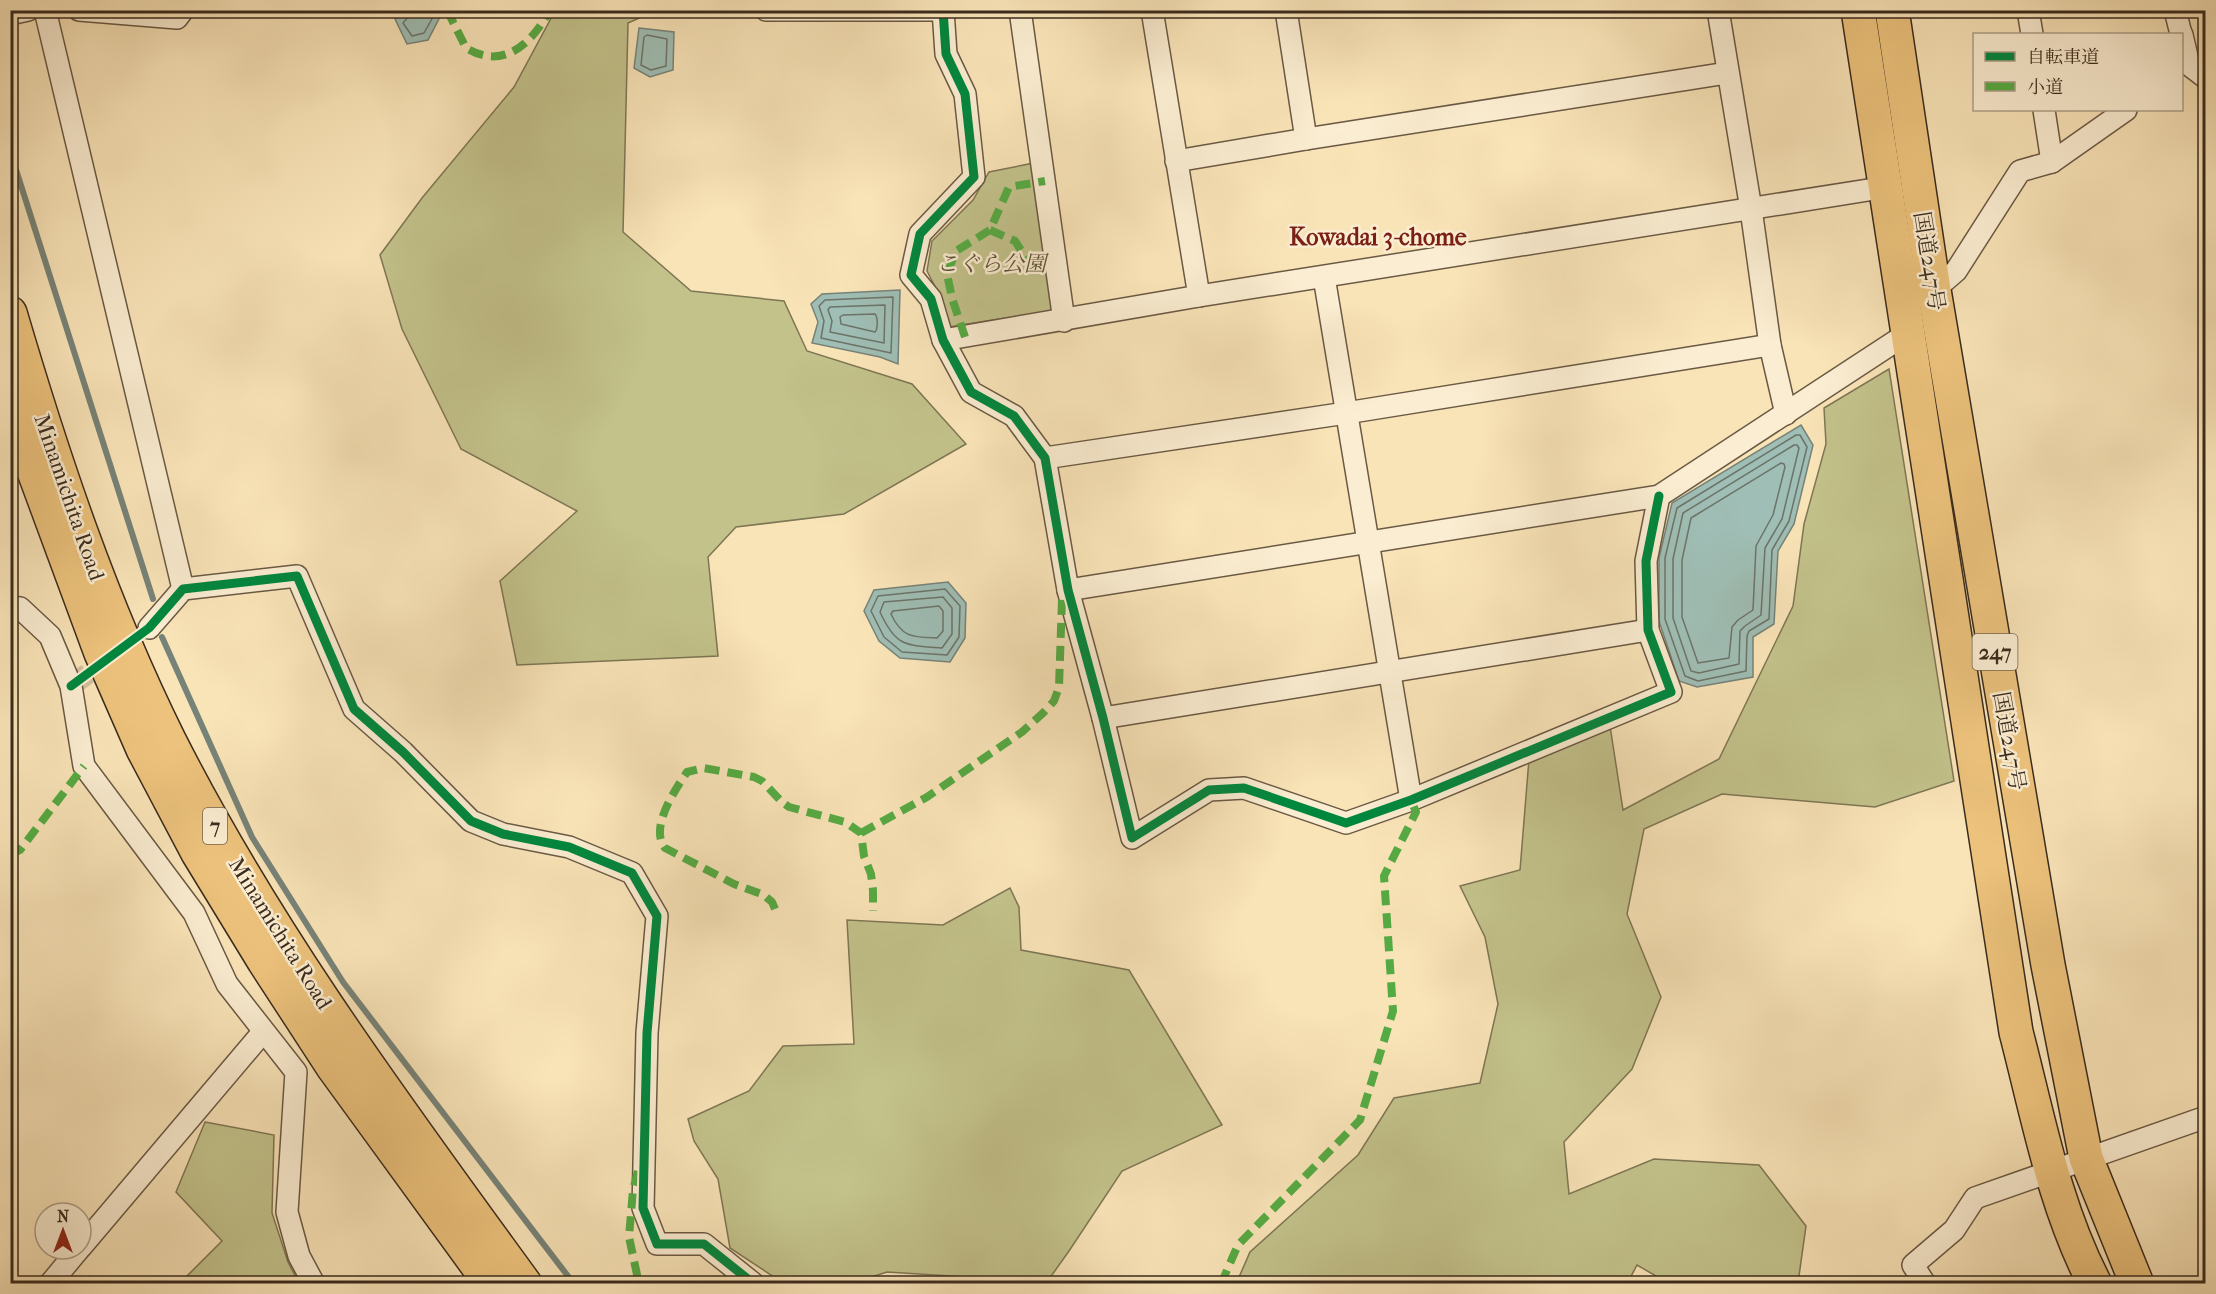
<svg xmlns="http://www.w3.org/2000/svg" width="2216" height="1294" font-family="'IM FELL French Canon','Noto Serif JP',serif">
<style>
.green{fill:#c3c28b;stroke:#7e7654;stroke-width:1.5}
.water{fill:#9fbeb5;stroke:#778378;stroke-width:1.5}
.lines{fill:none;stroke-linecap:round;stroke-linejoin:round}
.shore{stroke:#6c7469;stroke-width:1.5}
.stream{stroke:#778378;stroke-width:6}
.minor-tunnel{stroke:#d3bf99;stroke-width:21;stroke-dasharray:21 10;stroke-linecap:butt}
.minor-casing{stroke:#6a5944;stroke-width:24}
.trunk-casing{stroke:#3a2b1d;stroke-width:36}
.motorway-casing{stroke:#3a2b1d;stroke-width:36}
.minor{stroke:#fbedd1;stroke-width:21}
.trunk{stroke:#ecc27c;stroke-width:33}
.motorway{stroke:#ecc27c;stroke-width:33}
.quiet{stroke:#55ab43;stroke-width:8;stroke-dasharray:15 8;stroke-linecap:butt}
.cycleway-casing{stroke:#fbedd1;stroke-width:13}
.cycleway{stroke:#00873e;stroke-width:9}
.labels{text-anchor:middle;stroke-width:5;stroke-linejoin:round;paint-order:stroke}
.shield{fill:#fbedd1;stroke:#746553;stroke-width:1.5}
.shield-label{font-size:21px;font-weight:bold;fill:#3a2b1d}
.street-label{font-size:22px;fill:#3a2b1d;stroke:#fbedd1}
.park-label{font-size:22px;font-style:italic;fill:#5c5138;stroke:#fbedd1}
.neighbourhood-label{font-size:24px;font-weight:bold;fill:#7a1f14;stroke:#fbedd1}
</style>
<rect width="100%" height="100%" fill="#f9e4b8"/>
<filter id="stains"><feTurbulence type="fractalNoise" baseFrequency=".00333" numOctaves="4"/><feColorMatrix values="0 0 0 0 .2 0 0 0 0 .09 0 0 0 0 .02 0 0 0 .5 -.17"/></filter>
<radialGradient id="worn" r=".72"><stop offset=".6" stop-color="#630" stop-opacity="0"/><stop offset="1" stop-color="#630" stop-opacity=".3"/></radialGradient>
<g class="green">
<polygon points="555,11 655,11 628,23 623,232 691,291 784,301 807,351 912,384 966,444 844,514 736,527 708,557 718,656 517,665 500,581 577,511 461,449 402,329 380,255 422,198 514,87"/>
<polygon points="1034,163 1056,305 1050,311 949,327 943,302 927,271 932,241 973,200 989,172"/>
<polygon points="1889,369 1954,781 1875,807 1722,794 1644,829 1627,914 1661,997 1632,1069 1564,1142 1569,1194 1654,1159 1759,1165 1806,1226 1798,1283 1668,1283 1637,1265 1627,1284 1236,1284 1250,1252 1358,1155 1394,1098 1480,1083 1498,1004 1485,937 1460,886 1520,870 1529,759 1610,726 1623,810 1719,759 1793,606 1804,524 1826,444 1824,408"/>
<polygon points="1010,888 1019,907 1021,950 1129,970 1222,1125 1122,1171 1069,1251 1047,1282 887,1272 852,1283 783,1283 730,1248 718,1179 694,1141 688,1119 749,1091 783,1046 854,1044 847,920 943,925"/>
<polygon points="205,1122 274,1135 272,1213 288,1262 299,1283 180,1283 222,1241 176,1192"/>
</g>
<g class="water">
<polygon points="408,11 437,11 441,15 428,40 407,44 395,19"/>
<polygon points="639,28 674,32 673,70 650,77 634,68"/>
<polygon points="900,290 898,364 880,357 812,343 818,322 811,304 822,294"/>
<polygon points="1801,425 1813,445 1794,524 1778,551 1774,624 1753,637 1753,677 1697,687 1679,681 1659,621 1659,558 1672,503"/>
<polygon points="948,582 966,603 965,638 950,662 900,658 879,641 864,611 874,590"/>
</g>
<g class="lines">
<g class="shore">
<polyline points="410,10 409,16 403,23 412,36 424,33 433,17 433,10"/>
<polygon points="647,35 667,39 666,66 651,70 641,65 644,37"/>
<polygon points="893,297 891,353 821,338 824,321 819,306 825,300"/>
<polygon points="885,305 884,343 830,332 832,321 828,310 830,307"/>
<path d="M875,314c3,3 3,15 0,18l-34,-8 -1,-7 3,-2z"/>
<polygon points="1796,435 1800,435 1807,447 1789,521 1772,550 1769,619 1749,631 1747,636 1746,671 1698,681 1685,676 1665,619 1665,558 1677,508"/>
<polygon points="1794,445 1797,445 1799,448 1782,519 1765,548 1761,615 1745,626 1740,631 1739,664 1699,673 1691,671 1673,618 1673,559 1683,513"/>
<polygon points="1781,463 1784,464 1785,467 1773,515 1756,546 1753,610 1738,620 1732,627 1729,658 1698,663 1682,617 1682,560 1691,518"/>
<polygon points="945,589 960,606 959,637 947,655 902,652 884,637 871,611 878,596"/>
<path d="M943,597l9,11v26l-10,14c-37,-3 -46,-1 -62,-36l4,-10z"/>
<path d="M939,606l4,5v20l-6,7c-24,-1 -35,0 -46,-24l2,-3z"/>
</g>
<g class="stream">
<polyline points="10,151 153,599"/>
<polyline points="162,637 252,837 343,982 574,1284"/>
</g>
<polyline class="minor-tunnel" points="71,686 114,654"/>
<defs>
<g id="minor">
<polyline points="45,10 183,589"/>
<polyline points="79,10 177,18 183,10"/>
<polyline points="766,10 934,10"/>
<polyline points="943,10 946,54 965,94 974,177 920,234 911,275 931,299 943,340 971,392 1014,416 1045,458 1068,590 1103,718 1132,838 1209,790 1244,788 1346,823 1411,800 1671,692 1648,630 1646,561 1659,496"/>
<polyline points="1020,10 1064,321"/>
<polyline points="1152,10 1199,296"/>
<polyline points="1286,10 1306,139"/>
<polyline points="1718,10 1751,209 1770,345 1786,414"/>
<polyline points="2028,10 2032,34"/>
<polyline points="2175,10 2181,34"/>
<polyline points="10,14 28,10"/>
<polyline points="2182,35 2189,65 2206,78"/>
<polyline points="2044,110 2052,162"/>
<polyline points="1176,161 1306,139 1727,73"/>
<polyline points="1324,277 1411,800"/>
<polyline points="1934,290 1956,271 2020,171 2052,162 2126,110"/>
<polyline points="943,340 1199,296 1887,187"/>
<polyline points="1045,458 1346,413 1770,345"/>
<polyline points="1068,590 1659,496 1908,333"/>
<polyline points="10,607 20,608 50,636 71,686 84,766 194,913 227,984 296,1072 287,1212 299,1256 314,1284"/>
<polyline points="149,628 183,589 297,576 354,709 403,752 471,821 503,834 569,847 632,873 657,916 647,1033 643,1208 657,1244 704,1244 754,1284"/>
<polyline points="1103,718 1648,630"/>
<polyline points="81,1247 263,1032"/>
<polyline points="50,1284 79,1249"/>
<polyline points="1925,1284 1913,1265 1954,1230 1975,1198 2206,1117"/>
</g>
<g id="trunk">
<path d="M1858,10l158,1022c22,84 38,174 79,252"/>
<polyline points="1892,10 1934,290 2048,965 2086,1158 2137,1284"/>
</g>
<g id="motorway">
<path d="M10,313c43,146 91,290 159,427 98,194 228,368 356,544"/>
<polyline points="10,398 29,458 101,653 143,749 198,853 264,961 333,1067 491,1284"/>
</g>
</defs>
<use href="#minor" class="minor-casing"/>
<use href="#trunk" class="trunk-casing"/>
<use href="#motorway" class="motorway-casing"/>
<use href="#minor" class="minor"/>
<use href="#trunk" class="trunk"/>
<use href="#motorway" class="motorway"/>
<g class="quiet">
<path d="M447,10l19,38c38,23 66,-5 84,-38"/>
<polyline points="990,230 1015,241 1034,270"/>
<polyline points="965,337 952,298 947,274 956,251 990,230 1009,187 1045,181"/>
<polyline points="861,833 927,797 1022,732 1043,713 1054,701 1059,687 1062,599 1063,593 1066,591"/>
<polyline points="10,855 20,850 84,766"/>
<path d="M775,909l-3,-7 -8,-7 -30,-11 -69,-36c-16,-20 10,-58 22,-76l16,-4 51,9 8,4 20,21 7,5 56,15 16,11 3,23 7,18 2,16v21"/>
<polyline points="638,1171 633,1190 629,1237 639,1284"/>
<polyline points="1221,1284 1238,1245 1360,1120 1393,1011 1384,876 1416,812 1411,800"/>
</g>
<defs>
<g id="cycleway">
<polyline points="943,10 946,54 965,94 974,177 920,234 911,275 931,299 943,340 971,392 1014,416 1045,458 1068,590 1103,718 1132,838 1209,790 1244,788 1346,823 1411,800 1671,692 1648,630 1646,561 1659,496"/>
<polyline points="71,686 149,628 183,589 297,576 354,709 403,752 471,821 503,834 569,847 632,873 657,916 647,1033 643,1208 657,1244 704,1244 754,1284"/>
</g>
</defs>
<use href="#cycleway" class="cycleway-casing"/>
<use href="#cycleway" class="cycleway"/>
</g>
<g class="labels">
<g class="shield">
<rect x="1972.5" y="634" width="45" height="36" rx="4.5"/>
<rect x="203" y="808" width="24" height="36" rx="4.5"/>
</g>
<g class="shield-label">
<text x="1995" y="659">247</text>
<text x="215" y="833">7</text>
</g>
<g class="street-label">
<text transform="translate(1930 261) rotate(81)" y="8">国道247号</text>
<text transform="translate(70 497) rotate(71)" y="8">Minamichita Road</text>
<text transform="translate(2010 741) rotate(80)" y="8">国道247号</text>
<text transform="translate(281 933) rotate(58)" y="8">Minamichita Road</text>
</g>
<g class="park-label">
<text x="991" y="271">こぐら公園</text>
</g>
<g class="neighbourhood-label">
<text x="1378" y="245">Kowadai 3-chome</text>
</g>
</g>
<rect width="2216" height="1294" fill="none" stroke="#f9e4b8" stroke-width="36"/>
<rect x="12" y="12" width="2192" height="1270" fill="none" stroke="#3a2b1d" stroke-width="3"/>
<rect x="18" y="18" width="2180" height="1258" fill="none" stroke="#3a2b1d" stroke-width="1.5"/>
<rect x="1973" y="33" width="210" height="78" fill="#fbedd1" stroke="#ae9f89" stroke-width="1.5"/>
<rect x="1985" y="52" width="30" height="9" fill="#00873e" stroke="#ae9f89" stroke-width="1.5"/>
<text x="2027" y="63" font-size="18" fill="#3a2b1d">自転車道</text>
<rect x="1985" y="82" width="30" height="9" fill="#55ab43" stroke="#ae9f89" stroke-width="1.5"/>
<text x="2027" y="93" font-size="18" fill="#3a2b1d">小道</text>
<g transform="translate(63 1231)"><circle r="28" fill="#fbedd1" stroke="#ae9f89" stroke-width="1.5"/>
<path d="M0-4.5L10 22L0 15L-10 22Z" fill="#8f2418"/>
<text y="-9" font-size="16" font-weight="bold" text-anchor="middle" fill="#3a2b1d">N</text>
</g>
<rect width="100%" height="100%" filter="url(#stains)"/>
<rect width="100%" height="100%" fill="url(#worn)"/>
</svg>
